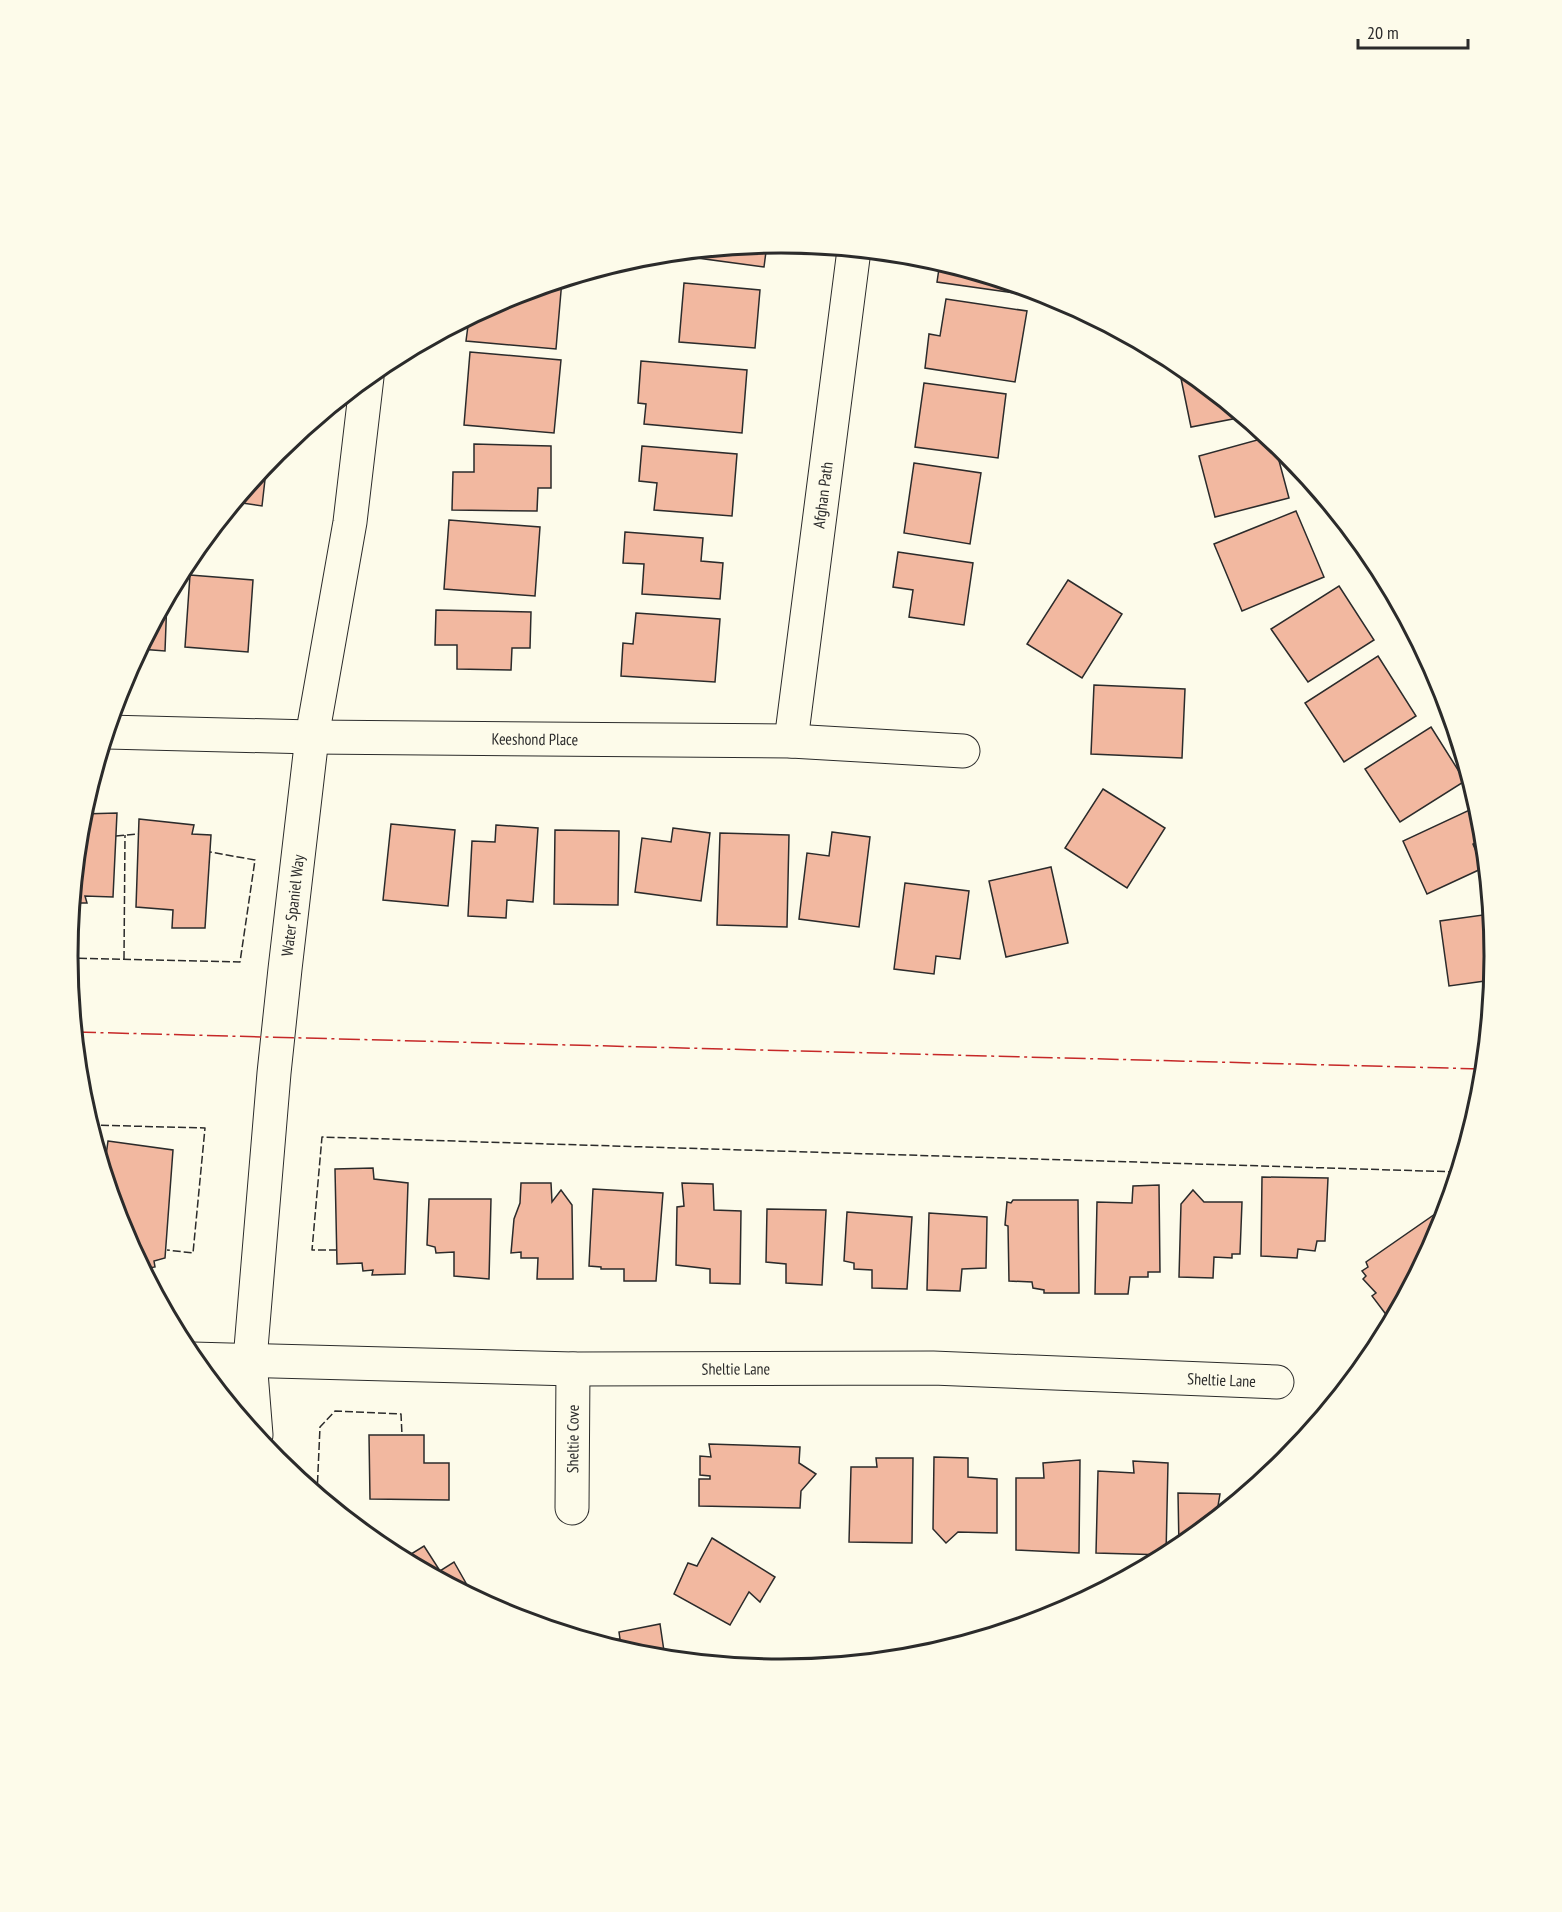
<svg xmlns="http://www.w3.org/2000/svg" width="1562" height="1912" font-family="'PT Sans Narrow',sans-serif">
<style>
.building{fill:#f2b8a0;stroke:#2b2b2b;stroke-width:1.5}
.lines{fill:none;stroke-linecap:round;stroke-linejoin:round}
.minor-casing{stroke:#2b2b2b;stroke-width:35}
.minor{stroke:#fdfbea;stroke-width:33}
.fence{stroke:#2b2b2b;stroke-width:1.5;stroke-dasharray:8 3;stroke-linecap:butt}
.power{stroke:#c62828;stroke-width:1.5;stroke-dasharray:21 4.5 3 4.5;stroke-linecap:butt}
.labels{text-anchor:middle;stroke-width:4.5;stroke-linejoin:round;paint-order:stroke}
.street-label{font-size:16px;fill:#2b2b2b;stroke:#fdfbea}
.rim{fill:none;stroke:#2b2b2b;stroke-width:3}
</style>
<rect width="100%" height="100%" fill="#fdfbea"/>
<g class="building">
<polygon points="767,244 764,267 690,257 690,251"/>
<polygon points="940,262 1029,289 1028,295 937,282"/>
<polygon points="562,280 556,349 466,341 469,318 508,297"/>
<polygon points="684,283 760,290 755,348 679,342"/>
<polygon points="946,299 1027,311 1015,382 925,368 929,334 940,336"/>
<polygon points="470,352 561,360 554,433 464,425"/>
<polygon points="641,361 747,370 742,433 644,424 646,404 638,403"/>
<polygon points="1178,364 1243,417 1191,427"/>
<polygon points="924,383 1006,394 998,458 915,447"/>
<polygon points="1268,437 1274,442 1289,498 1215,517 1199,456"/>
<polygon points="474,444 551,446 551,488 538,488 537,511 452,510 453,472 474,472"/>
<polygon points="642,446 737,454 732,516 654,510 657,483 639,481"/>
<polygon points="267,462 262,506 235,502"/>
<polygon points="914,463 981,473 970,544 904,533"/>
<polygon points="1296,511 1324,577 1242,611 1214,544"/>
<polygon points="449,520 540,527 535,596 444,589"/>
<polygon points="625,532 703,538 701,561 723,563 720,599 642,594 644,564 623,563"/>
<polygon points="898,552 973,563 964,625 909,617 913,590 893,587"/>
<polygon points="190,575 253,580 248,652 185,647"/>
<polygon points="1068,580 1122,614 1082,678 1027,644"/>
<polygon points="1339,586 1374,640 1308,682 1271,629"/>
<polygon points="167,598 165,651 140,649"/>
<polygon points="436,610 531,612 530,648 512,648 511,670 457,669 457,645 435,645"/>
<polygon points="636,613 720,619 715,682 621,676 623,643 633,644"/>
<polygon points="1378,656 1416,716 1344,762 1305,703"/>
<polygon points="1094,685 1185,689 1182,758 1091,754"/>
<polygon points="1431,727 1465,781 1400,822 1365,769"/>
<polygon points="1103,789 1165,828 1127,888 1065,848"/>
<polygon points="1478,806 1483,839 1473,844 1483,868 1427,894 1403,841"/>
<polygon points="117,813 113,897 85,896 87,903 73,903 82,814"/>
<polygon points="139,819 194,825 192,834 211,835 205,928 172,928 173,910 136,907"/>
<polygon points="391,824 455,830 448,906 383,900"/>
<polygon points="496,825 538,828 533,902 507,900 506,918 468,916 472,841 495,842"/>
<polygon points="673,828 710,833 701,901 635,892 642,838 671,842"/>
<polygon points="555,830 619,831 618,905 554,904"/>
<polygon points="832,832 870,837 859,927 799,919 807,853 829,856"/>
<polygon points="720,833 789,835 787,927 717,925"/>
<polygon points="1051,867 1068,943 1006,957 989,881"/>
<polygon points="905,883 969,891 960,959 936,956 934,974 894,969"/>
<polygon points="1490,914 1494,956 1492,980 1449,986 1440,921"/>
<polygon points="108,1141 173,1150 165,1258 154,1261 155,1267 143,1269 122,1229 104,1170"/>
<polygon points="373,1168 374,1179 408,1183 405,1274 372,1275 373,1270 363,1271 362,1263 337,1264 335,1169"/>
<polygon points="1262,1177 1328,1178 1325,1241 1317,1241 1315,1251 1298,1249 1297,1258 1261,1256"/>
<polygon points="521,1183 551,1183 552,1202 561,1190 572,1205 573,1279 537,1279 538,1258 521,1258 521,1252 511,1253 514,1219 520,1203"/>
<polygon points="682,1183 713,1184 714,1210 741,1211 740,1284 710,1283 710,1269 676,1265 677,1207 684,1206"/>
<polygon points="1159,1185 1160,1272 1148,1272 1148,1277 1130,1277 1128,1294 1095,1294 1097,1202 1132,1203 1133,1186"/>
<polygon points="593,1189 663,1193 656,1281 624,1281 624,1269 601,1269 601,1267 589,1266"/>
<polygon points="1193,1190 1204,1202 1242,1202 1240,1254 1232,1254 1232,1258 1214,1257 1213,1278 1179,1277 1181,1204"/>
<polygon points="429,1199 491,1199 489,1279 454,1276 454,1252 436,1253 435,1247 427,1245"/>
<polygon points="1013,1200 1078,1200 1079,1293 1044,1293 1044,1290 1033,1288 1032,1282 1009,1281 1008,1226 1005,1225 1007,1202 1011,1203"/>
<polygon points="767,1209 826,1210 822,1285 786,1283 786,1264 766,1262"/>
<polygon points="847,1212 912,1217 907,1289 872,1288 872,1270 854,1269 854,1263 844,1261"/>
<polygon points="1438,1212 1443,1218 1440,1229 1391,1321 1372,1296 1376,1293 1363,1279 1366,1276 1362,1271 1368,1267 1366,1262"/>
<polygon points="929,1213 987,1217 986,1268 962,1269 960,1291 927,1290"/>
<polygon points="369,1435 424,1435 424,1463 449,1463 449,1500 370,1499"/>
<polygon points="709,1444 800,1447 799,1463 816,1474 801,1491 800,1508 699,1506 699,1479 710,1479 710,1476 700,1475 700,1456 711,1457"/>
<polygon points="934,1457 968,1458 968,1477 997,1479 997,1533 958,1532 946,1543 933,1529"/>
<polygon points="876,1458 913,1458 912,1543 849,1542 851,1467 877,1467"/>
<polygon points="1080,1460 1079,1553 1016,1550 1016,1478 1044,1478 1043,1463"/>
<polygon points="1133,1461 1168,1463 1166,1555 1096,1553 1098,1471 1134,1473"/>
<polygon points="1178,1493 1220,1494 1218,1506 1230,1506 1179,1548"/>
<polygon points="712,1538 775,1577 760,1602 749,1592 730,1625 674,1594 688,1563 697,1566"/>
<polygon points="424,1546 440,1571 454,1562 471,1592 468,1594 403,1559"/>
<polygon points="660,1624 665,1658 641,1656 597,1642 620,1639 619,1632"/>
</g>
<g class="lines">
<defs>
<g id="minor">
<path id="s1" d="M107,732l205,5 479,4 172,10"/>
<path id="s2" d="M791,741l63,-491"/>
<path id="s3" d="M193,1359l380,10 360,-1 344,14"/>
<polyline points="226,1398 240,1360"/>
<path id="s4" d="M256,1435l-6,-75 24,-287 11,-104 27,-232 38,-215 17,-145"/>
<path id="s5" d="M572,1508l1,-139"/>
</g>
</defs>
<use href="#minor" class="minor-casing"/>
<use href="#minor" class="minor"/>
<g class="fence">
<polyline points="116,836 139,834"/>
<polyline points="68,958 240,962 255,860 210,852"/>
<polyline points="124,959 125,835"/>
<polyline points="90,1125 205,1128 193,1253 167,1250"/>
<polyline points="94,1139 96,1125"/>
<polyline points="337,1250 312,1250 322,1137 1458,1172"/>
<polyline points="317,1494 320,1427 335,1411 401,1414 402,1435"/>
</g>
<polyline class="power" points="75,1032 1483,1069"/>
</g>
<g class="labels">
<g class="street-label">
<text dy="6" stroke="none"><textPath href="#s2" startOffset="248">Afghan Path</textPath></text>
<text dy="6" stroke="none"><textPath href="#s1" startOffset="428">Keeshond Place</textPath></text>
<text dy="6" stroke="none"><textPath href="#s4" startOffset="532">Water Spaniel Way</textPath></text>
<text dy="6" stroke="none"><textPath href="#s3" startOffset="543">Sheltie Lane</textPath></text>
<text dy="6" stroke="none"><textPath href="#s3" startOffset="1029">Sheltie Lane</textPath></text>
<text dy="6" stroke="none"><textPath href="#s5" startOffset="69">Sheltie Cove</textPath></text>
</g>
</g>
<path d="M0 0H1562V1912H0ZM78 956a703 703 0 1 1 1406 0a703 703 0 1 1-1406 0Z" fill="#fdfbea" fill-rule="evenodd"/>
<path class="rim" d="M78 956a703 703 0 1 1 1406 0a703 703 0 1 1-1406 0Z"/>
<path d="M1358 39v9h110v-9" fill="none" stroke="#2b2b2b" stroke-width="3"/>
<text x="1367" y="39" font-size="18" fill="#2b2b2b" stroke="#fdfbea" stroke-width="4.5" paint-order="stroke">20 m</text>
</svg>
